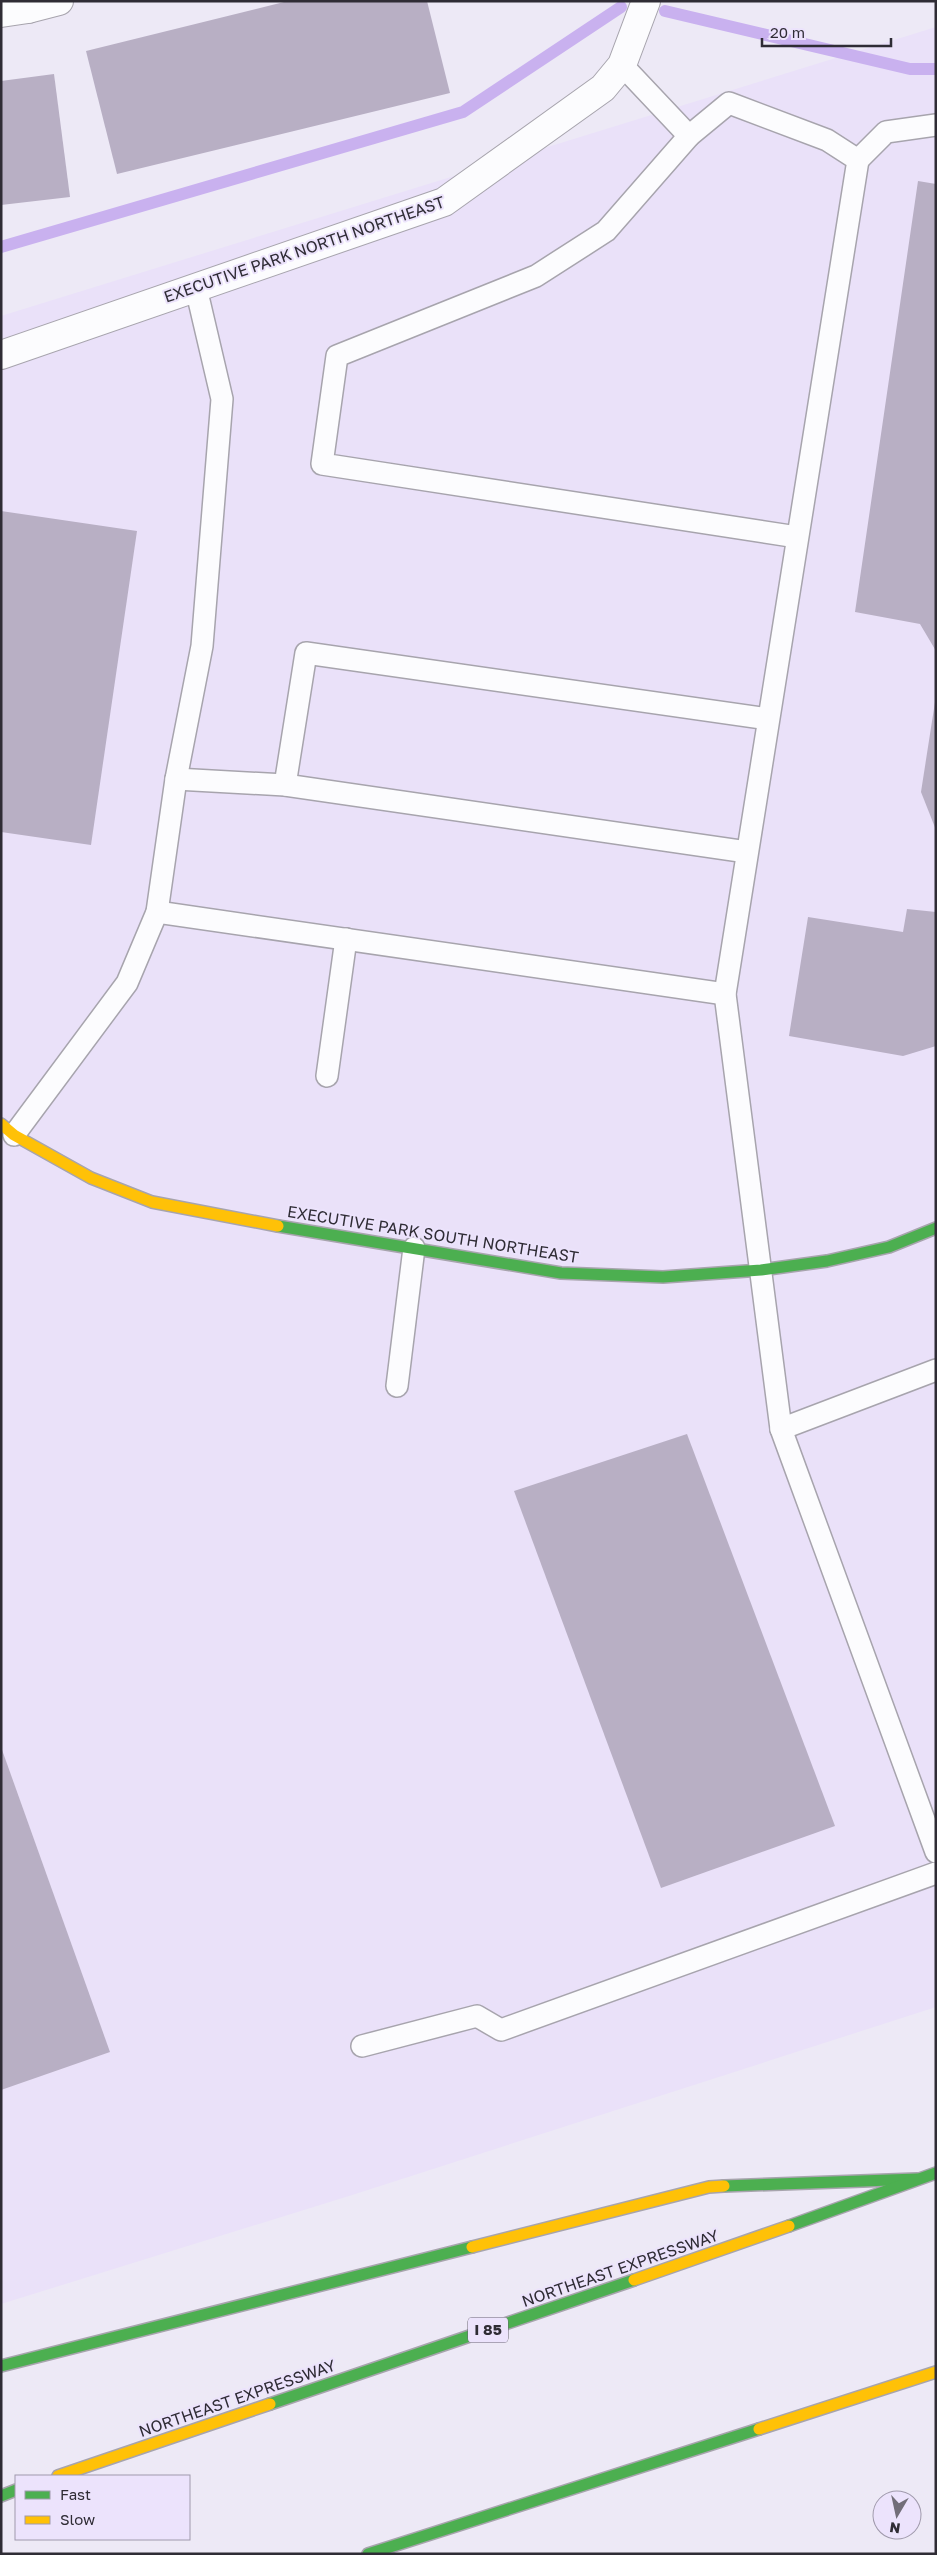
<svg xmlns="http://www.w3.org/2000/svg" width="937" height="2555" font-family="'Golos Text',sans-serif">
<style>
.built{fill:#eae1f9}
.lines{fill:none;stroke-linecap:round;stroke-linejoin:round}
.stream{stroke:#c9b1ef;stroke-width:12}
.building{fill:#b8afc4}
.lane-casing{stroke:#a7a4ad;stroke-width:24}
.street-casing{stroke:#a7a4ad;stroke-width:30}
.fast-casing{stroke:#a7a4ad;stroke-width:14}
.slow-casing{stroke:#a7a4ad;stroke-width:14}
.lane{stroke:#fcfcfe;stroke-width:21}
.street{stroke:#fcfcfe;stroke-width:28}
.fast{stroke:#4caf50;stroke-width:11}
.slow{stroke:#ffc107;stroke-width:11}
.labels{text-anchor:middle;stroke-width:4;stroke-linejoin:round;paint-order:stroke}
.shield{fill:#ece3fc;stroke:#686371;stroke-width:1}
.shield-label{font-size:15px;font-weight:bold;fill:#2f2c35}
.street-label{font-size:16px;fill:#2f2c35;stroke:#ece3fc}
</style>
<rect width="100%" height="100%" fill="#ede9f6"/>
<polygon class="built" points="936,27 936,2007 349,2196 1,2304 1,316"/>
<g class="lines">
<g class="stream">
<polyline points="665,11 910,69 936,69"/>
<polyline points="1,247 463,112 621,7"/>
</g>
</g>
<g class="building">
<polygon points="288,1 427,1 450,93 117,174 86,51"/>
<polygon points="54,74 70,197 1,205 1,81"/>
<polygon points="918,181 936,184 936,651 920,624 855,612"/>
<polygon points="1,511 137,531 91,845 1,832"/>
<polygon points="935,702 936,702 936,830 921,792"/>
<polygon points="907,909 936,912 936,1046 903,1056 789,1036 808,917 903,932"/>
<polygon points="687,1434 835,1826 661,1888 514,1491"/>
<polygon points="1,1747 110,2052 1,2090"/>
</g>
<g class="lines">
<defs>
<g id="lane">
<polyline points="622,65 689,136 729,103 827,140 858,160 725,994 781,1429 936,1852"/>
<polyline points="689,136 606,231 536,276 337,356 322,464 797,537"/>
<polyline points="858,160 886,132 936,125"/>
<polyline points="176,779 285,785 747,852"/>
<polyline points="285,785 306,653 768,719"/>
<polyline points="157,912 725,994"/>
<polyline points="327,1076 346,939"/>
<polyline points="14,1135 127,983 157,912 176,779 202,646 222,399 196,288"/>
<polyline points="397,1386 414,1248"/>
<polyline points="781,1429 936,1370"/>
<polyline points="362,2046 477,2016 501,2030 936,1873"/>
</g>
<g id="street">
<polyline points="23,1 28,9 59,1"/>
<polyline points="1,13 28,9"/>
<polyline points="1,355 444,202 603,88 622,65 646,1"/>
</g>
<g id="fast">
<polyline points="278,1226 561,1273 663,1277 761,1270 827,1261 889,1247 936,1228"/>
<polyline points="724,2186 917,2179"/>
<polyline points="789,2226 936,2173"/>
<polyline points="1,2366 472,2247"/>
<polyline points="270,2404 634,2280"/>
<polyline points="1,2496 16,2490"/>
<polyline points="368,2554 759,2429"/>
</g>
<g id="slow">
<polyline points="1,1124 14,1135 91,1178 152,1202 278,1226"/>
<polyline points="472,2247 709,2187 724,2186"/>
<polyline points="634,2280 789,2226"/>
<polyline points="759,2429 936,2372"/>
<polyline points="58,2476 270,2404"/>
</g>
</defs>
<use href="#lane" class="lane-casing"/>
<use href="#street" class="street-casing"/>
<use href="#fast" class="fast-casing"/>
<use href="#slow" class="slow-casing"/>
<use href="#lane" class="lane"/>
<use href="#street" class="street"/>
<use href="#fast" class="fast"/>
<use href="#slow" class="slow"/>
</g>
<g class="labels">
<rect class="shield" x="468" y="2317.5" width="40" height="25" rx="4"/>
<g class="shield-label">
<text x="488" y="2335">I 85</text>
</g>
<g class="street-label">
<text transform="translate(304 249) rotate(-19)" y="6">EXECUTIVE PARK NORTH NORTHEAST</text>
<text transform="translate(433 1234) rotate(9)" y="6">EXECUTIVE PARK SOUTH NORTHEAST</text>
<text transform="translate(620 2268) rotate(-19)" y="6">NORTHEAST EXPRESSWAY</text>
<text transform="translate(237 2398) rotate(-19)" y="6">NORTHEAST EXPRESSWAY</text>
</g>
</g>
<rect width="937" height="2555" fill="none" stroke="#2f2c35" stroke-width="5"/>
<rect x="15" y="2475" width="175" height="65" fill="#ece3fc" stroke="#a09aac"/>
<rect x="25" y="2491" width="25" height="8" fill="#4caf50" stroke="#a09aac"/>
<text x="60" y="2500" font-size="15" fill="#2f2c35">Fast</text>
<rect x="25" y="2516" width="25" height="8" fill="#ffc107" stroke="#a09aac"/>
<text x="60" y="2525" font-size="15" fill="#2f2c35">Slow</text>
<g transform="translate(897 2515) rotate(189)"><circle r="24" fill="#ece3fc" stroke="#a09aac"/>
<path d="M0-4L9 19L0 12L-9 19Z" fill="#726e79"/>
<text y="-8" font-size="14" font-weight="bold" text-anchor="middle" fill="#2f2c35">N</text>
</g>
<path d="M762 38v8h129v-8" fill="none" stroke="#2f2c35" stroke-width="2.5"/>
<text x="770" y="38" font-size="15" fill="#2f2c35" stroke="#ece3fc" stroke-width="4" paint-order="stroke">20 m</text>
</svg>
